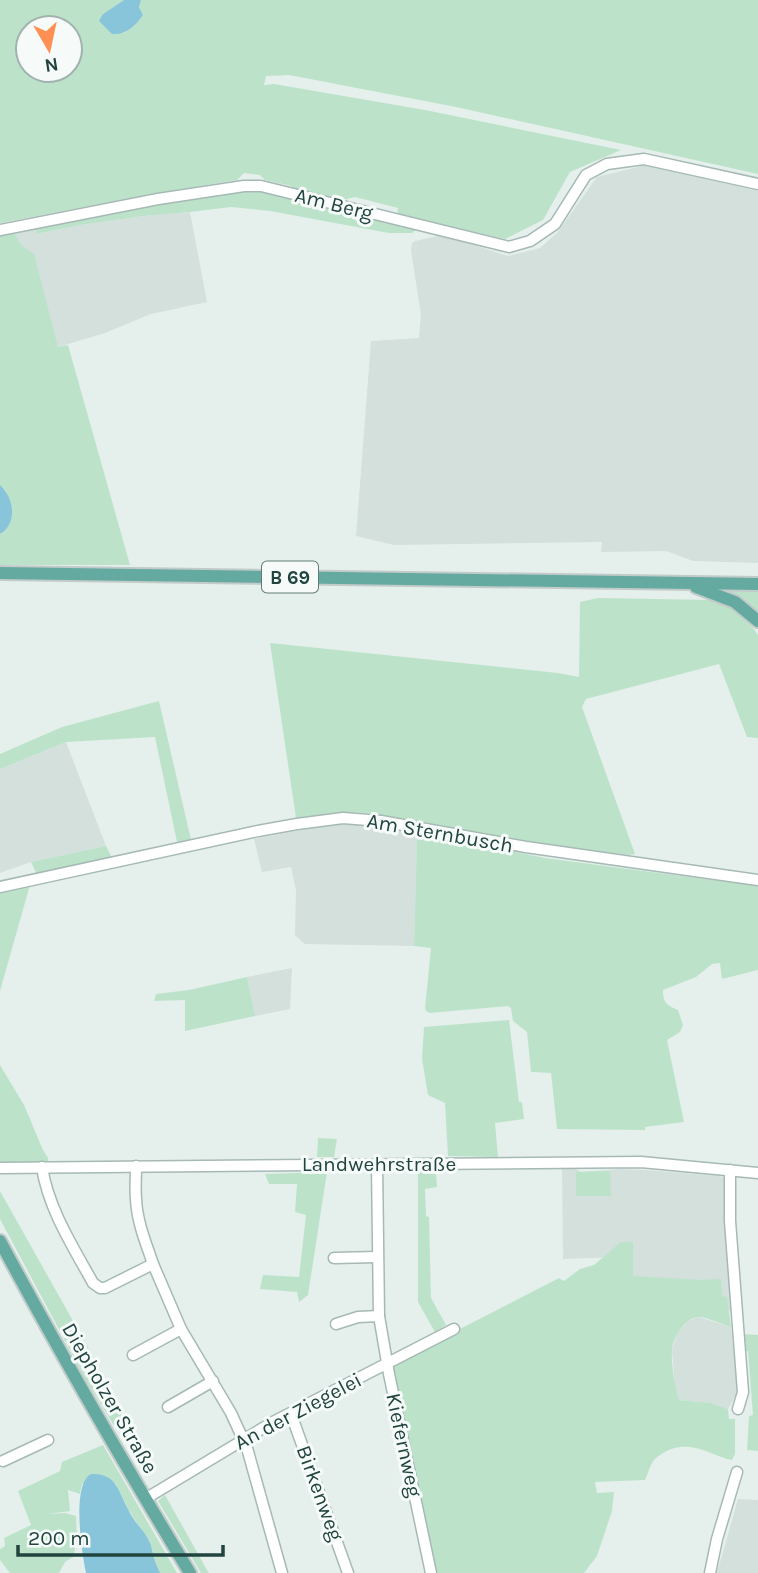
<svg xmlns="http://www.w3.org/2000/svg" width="758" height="1573" font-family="Karla,sans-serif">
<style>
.built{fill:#d3e0db}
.green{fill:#bce3ca;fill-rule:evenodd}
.water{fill:#88c4da}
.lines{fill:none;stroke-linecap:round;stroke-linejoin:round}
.minor-casing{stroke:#a6b9b5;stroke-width:13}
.major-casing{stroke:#c1cbc9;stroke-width:16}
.minor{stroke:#fff;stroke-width:10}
.major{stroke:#65aaa0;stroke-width:12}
.labels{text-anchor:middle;stroke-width:6;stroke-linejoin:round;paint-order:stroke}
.shield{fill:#f6fbf9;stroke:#617b77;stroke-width:2}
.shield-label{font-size:19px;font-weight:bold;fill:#21443f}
.street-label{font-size:21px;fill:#21443f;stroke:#f6fbf9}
</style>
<rect width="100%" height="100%" fill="#e5f0ec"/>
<g class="built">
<polygon points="646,165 758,191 758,563 693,561 666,551 601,552 602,542 394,545 356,536 371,341 419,338 421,314 411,251 412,243 415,241 442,235 508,256 540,248 557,233 597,177"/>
<polygon points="190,212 207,302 151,314 105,333 58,347 22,246 15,234 36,227 36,234 81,225 144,216"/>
<polygon points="66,742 106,846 31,862 0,873 0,769"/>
<polygon points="360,823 417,832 414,946 305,944 295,935 296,890 291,867 262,872 254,839 324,826"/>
<polygon points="292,968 290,1009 255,1016 247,977"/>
<polygon points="562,1169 576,1169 581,1172 619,1169 645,1170 719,1176 724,1178 726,1185 725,1224 731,1311 633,1279 621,1257 563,1259"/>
<polygon points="699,1317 731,1327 738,1391 728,1409 711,1403 679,1400 675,1389 672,1350 678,1332 688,1321"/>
<polygon points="738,1499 758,1500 758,1573 717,1573"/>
</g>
<g class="green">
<path d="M0,0h124l-21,14 21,19 8,-5 11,-13 -4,-8 2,-7h617v174l-302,-67 -167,-32 -23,1 -2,9 10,-1 151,26 196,40 -51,22 -27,48 -38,19 -108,-24 1,-7 -43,-11 -15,4 -41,-10 -8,-5 -26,-6 -5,-5 -16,-2 -7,7 -80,13 -157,30zM28,28h42v42h-42z"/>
<polygon points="243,190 261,191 417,229 412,233 389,233 270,211 231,207 190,212 144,216 81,225 36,234 36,227"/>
<polygon points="7,233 15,234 22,246 34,254 58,347 68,345 130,565 0,565 0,534 1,534 6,491 0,485 0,235"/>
<polygon points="716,589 758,590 758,614"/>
<polygon points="598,598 713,600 734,610 753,628 758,635 758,738 747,737 719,664 586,699 582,707 635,854 629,855 525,842 418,821 367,813 346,812 296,818 270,643 558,673 579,677 580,602"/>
<polygon points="159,701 191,840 177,842 155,737 66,742 0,769 0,754 62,727"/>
<path d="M417,832l128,26 213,28v84l-36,9 -2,-16 -8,1 -16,13 -33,13c0,13 4,15 15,20l5,15 -3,7 -13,8 17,82 -39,5v3l-88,-1 -6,-56 -20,-1 -4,-40 -14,-11 -2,-13 -3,-2 -78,7 -4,-2 -1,-3 6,-60 -17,-2z"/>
<polygon points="106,846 111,856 109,859 37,875 31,862"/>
<polygon points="30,885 0,991 0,891"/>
<polygon points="247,977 255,1016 185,1031 185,1000 154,1001 156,994 189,990"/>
<polygon points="509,1020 519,1102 522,1102 524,1119 495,1123 498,1157 448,1156 445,1103 428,1095 422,1059 424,1027"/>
<polygon points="0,1065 24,1105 43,1150 48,1158 48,1162 0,1162"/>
<polygon points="318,1138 337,1139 334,1157 317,1157"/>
<polygon points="418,1171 436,1171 437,1187 425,1189 426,1216 429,1217 431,1298 446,1325 435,1332 418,1302"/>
<polygon points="610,1171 611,1196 576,1196 576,1172"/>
<polygon points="327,1172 308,1295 299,1302 297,1292 260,1289 263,1275 299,1277 306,1215 295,1212 297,1184 269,1184 265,1174"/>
<polygon points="0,1191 95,1360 91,1362 124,1420 114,1426 86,1380 0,1219"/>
<path d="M621,1242h12v34l70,4 18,-1 1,17 5,1 4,30c-8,-2 -24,-10 -32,-10 -15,1 -25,20 -27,33 -1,13 3,38 7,50l32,3 17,6 1,10h6v35l-3,6c-13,-2 -24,-10 -37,-12 -15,-4 -30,1 -41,12 -4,5 -6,14 -9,20l-50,2 2,11 17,-1 -2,19 -15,45 -13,17h-151l-42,-206 65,-36 103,-53 5,3 16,-12 14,-4z"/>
<polygon points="743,1334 758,1335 758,1451 747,1450 749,1416 753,1415 748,1351 743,1351"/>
<polygon points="103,1445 177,1573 160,1573 154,1560 149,1541 128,1509 116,1484 107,1477 82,1484 80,1494 68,1490 70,1511 48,1514 65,1513 76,1516 77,1542 73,1557 65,1562 59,1573 10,1573 0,1560 0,1549 5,1546 4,1538 31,1525 18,1491 60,1471 62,1462"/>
<polygon points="165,1495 207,1570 209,1573 201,1573 158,1501"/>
</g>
<g class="water">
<path d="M124,0h17l-2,7 4,8c-8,11 -16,20 -31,19l-13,-13 4,-7z"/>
<path d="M0,485c14,13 18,38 0,49z"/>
<path d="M91,1474c26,-1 27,17 37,35 5,12 16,21 21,32 3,5 3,12 5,17 1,5 4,10 6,15h-74c-4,-20 -15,-88 5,-99z"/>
</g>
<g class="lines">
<defs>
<g id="minor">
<polyline points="0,230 158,199 244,186 261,186 509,247 530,241 555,224 586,175 607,164 644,159 758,184"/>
<polyline points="0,887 258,831 297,824 343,818 381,821 526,847 758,880"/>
<polyline points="377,1164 379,1316 389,1374 431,1573"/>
<path d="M136,1166c0,11 -1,22 0,33 1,23 10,44 17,65"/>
<path d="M42,1167c6,41 31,80 51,116l7,5h5l48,-24 28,65"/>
<polyline points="0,1168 641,1162 758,1173"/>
<polyline points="730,1170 730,1221 743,1392 738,1409"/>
<polyline points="334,1258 377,1257"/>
<polyline points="336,1324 358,1317 379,1316"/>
<polyline points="133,1355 181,1329 231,1413 247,1448 282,1573"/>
<polyline points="168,1407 213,1381"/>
<polyline points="291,1414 348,1573"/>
<polyline points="3,1461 48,1440"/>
<polyline points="145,1499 273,1422 454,1329"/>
<polyline points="710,1573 717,1539 737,1472"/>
</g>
<g id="major">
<polyline points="0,573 758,584"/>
<polyline points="696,587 735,602 758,621"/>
<path d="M0,1241c60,112 124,223 190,332"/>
</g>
</defs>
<use href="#minor" class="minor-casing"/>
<use href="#major" class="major-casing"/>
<use href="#minor" class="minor"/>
<use href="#major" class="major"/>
</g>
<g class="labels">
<rect class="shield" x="262" y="561.5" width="56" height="31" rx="5"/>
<g class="shield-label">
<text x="290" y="584">B 69</text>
</g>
<g class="street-label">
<text transform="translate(334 204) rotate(14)" y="7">Am Berg</text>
<text transform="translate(440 833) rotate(10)" y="7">Am Sternbusch</text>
<text x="379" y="1171">Landwehrstraße</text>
<text transform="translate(110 1398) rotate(60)" y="7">Diepholzer Straße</text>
<text transform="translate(298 1411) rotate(-28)" y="7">An der Ziegelei</text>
<text transform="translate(404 1445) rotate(78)" y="7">Kiefernweg</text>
<text transform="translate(320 1493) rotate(70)" y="7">Birkenweg</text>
</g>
</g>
<g transform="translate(49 49) rotate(171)"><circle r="33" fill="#f6fbf9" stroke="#a1b2af" stroke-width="2"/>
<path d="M0-5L12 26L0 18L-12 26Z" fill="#ff9053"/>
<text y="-10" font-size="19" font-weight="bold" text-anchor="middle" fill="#21443f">N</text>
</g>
<path d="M18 1545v10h205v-10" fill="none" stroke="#21443f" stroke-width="3.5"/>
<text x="28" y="1545" font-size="21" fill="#21443f" stroke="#f6fbf9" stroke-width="5" paint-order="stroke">200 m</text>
</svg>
